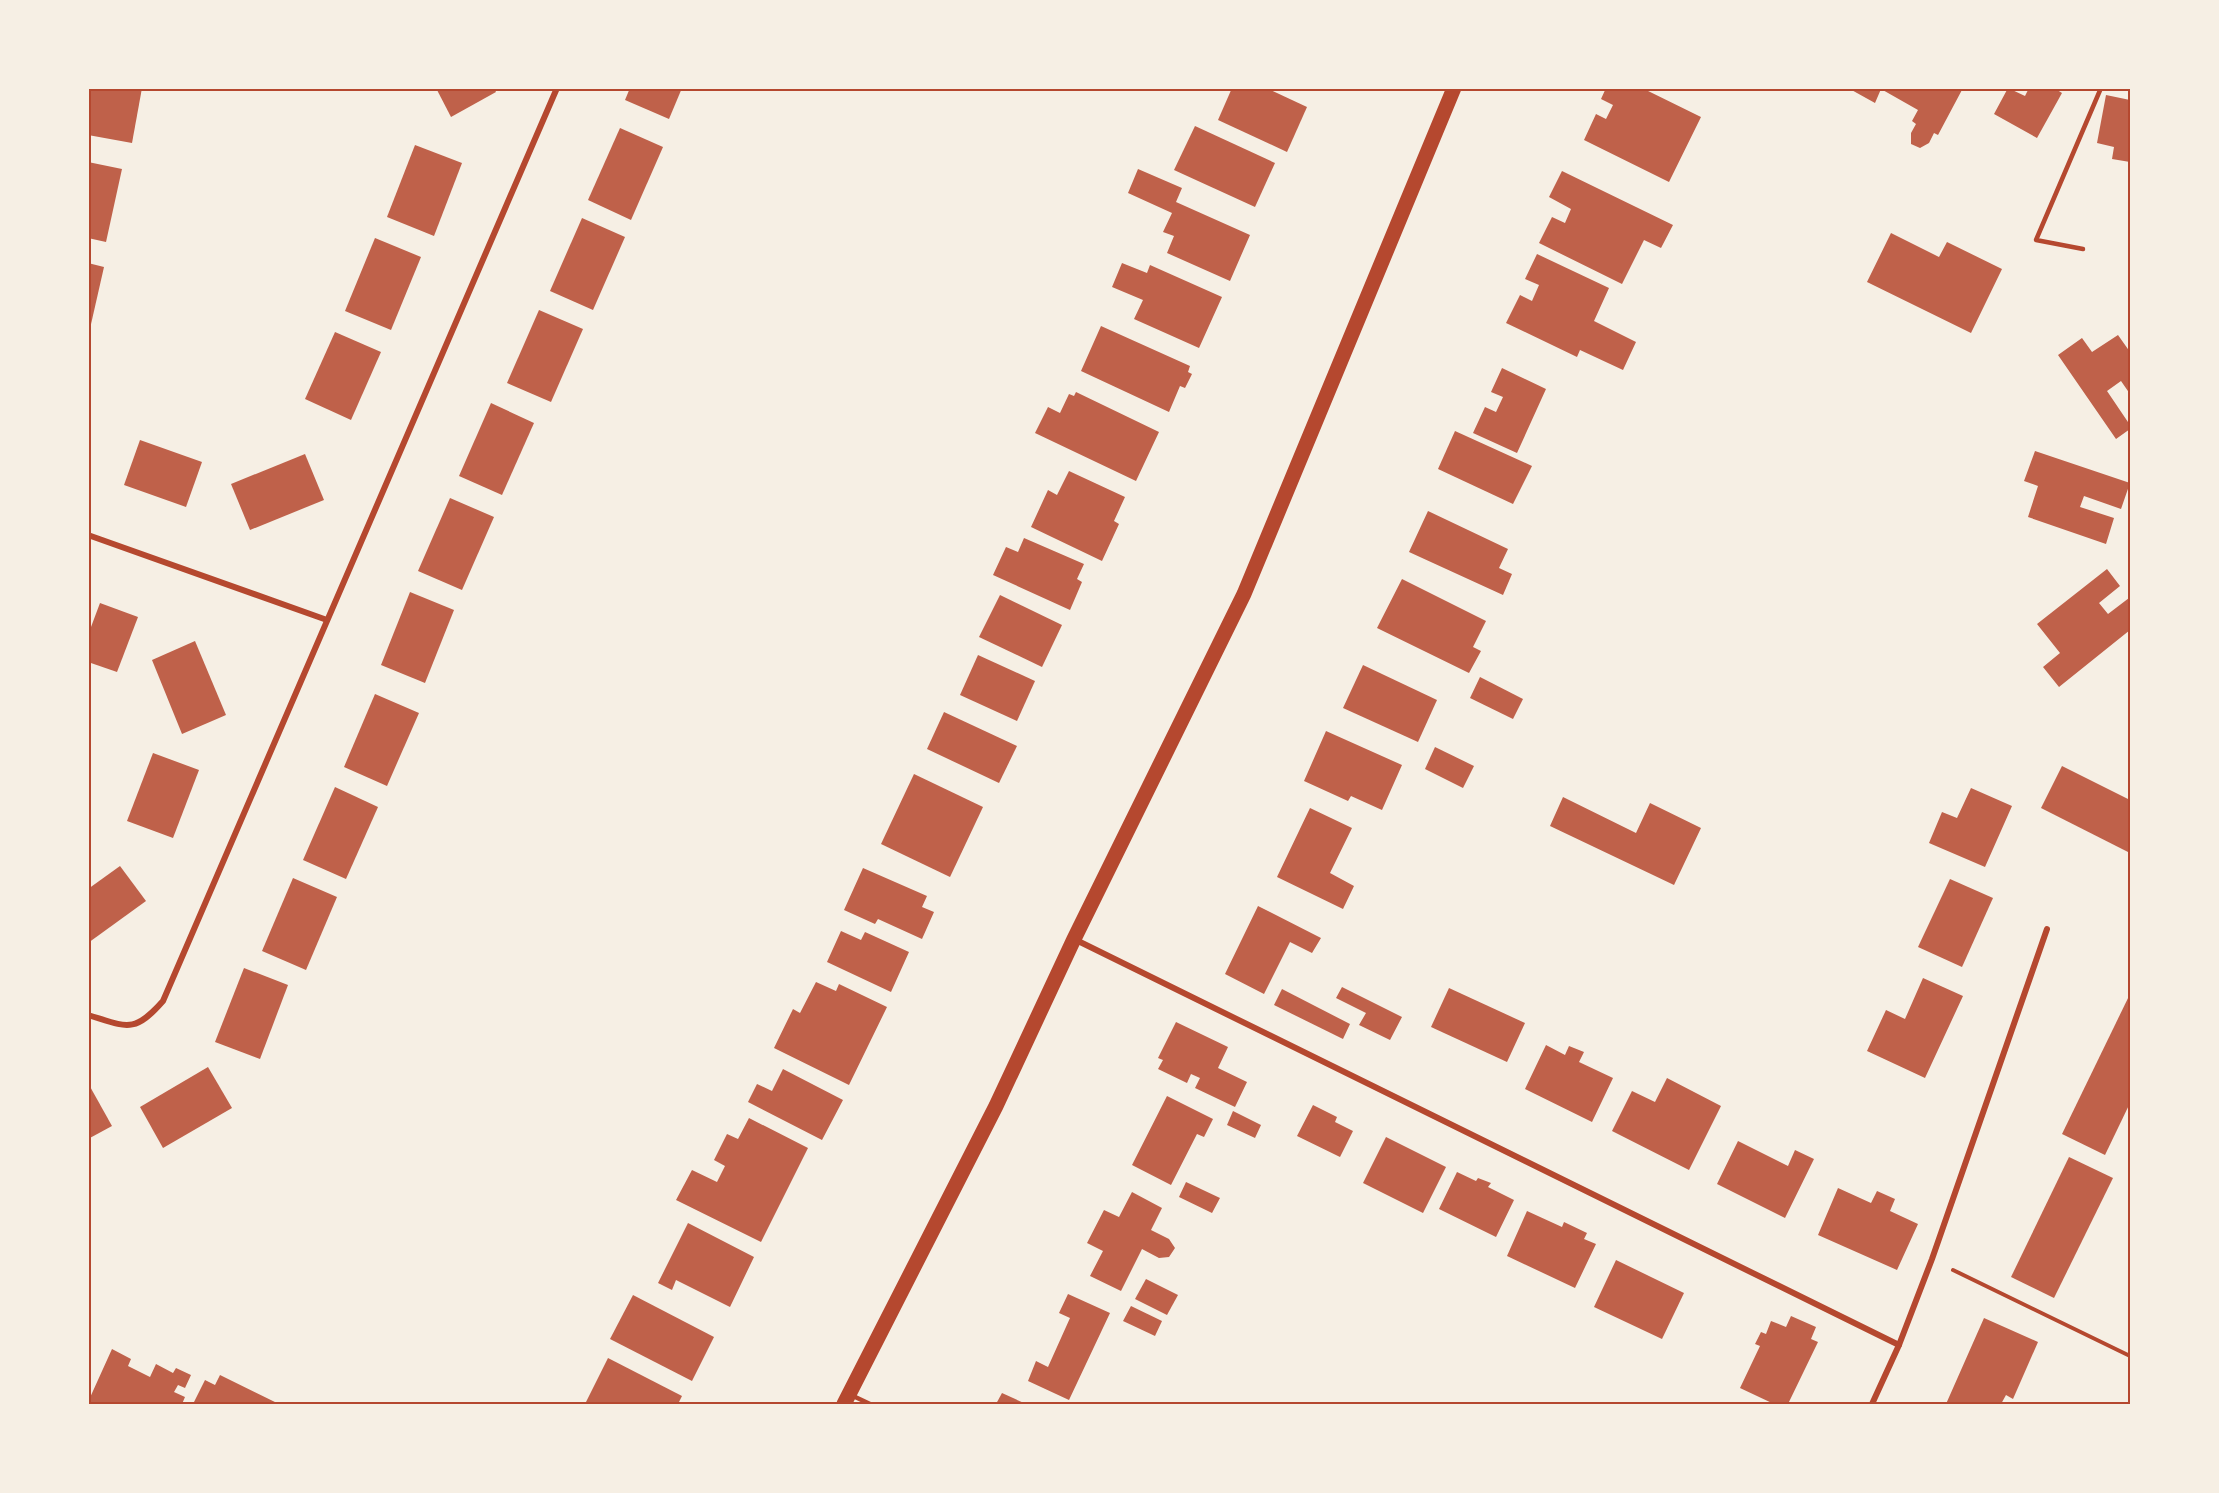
<svg xmlns="http://www.w3.org/2000/svg" width="2219" height="1493" font-family="'Alegreya Sans',sans-serif">
<style>
.building{fill:#bf614a}
.lines{fill:none;stroke-linecap:round;stroke-linejoin:round}
.path{stroke:#b5482f;stroke-width:4}
.service{stroke:#b5482f;stroke-width:4.5}
.minor{stroke:#b5482f;stroke-width:6}
.primary{stroke:#b5482f;stroke-width:15}
.neatline{fill:none;stroke:#b5482f;stroke-width:2}
</style>
<rect width="100%" height="100%" fill="#f6efe4"/>
<g class="building">
<polygon points="90,88 142,88 132,143 88,135"/>
<polygon points="436,88 494,88 496,92 451,117"/>
<polygon points="630,88 682,88 669,119 625,100"/>
<polygon points="1232,88 1266,88 1307,107 1287,152 1218,120"/>
<polygon points="1606,88 1642,88 1701,117 1669,182 1584,140 1596,114 1606,119 1613,105 1601,99"/>
<polygon points="1848,88 1963,88 1938,135 1934,133 1929,143 1920,148 1911,144 1911,133 1916,124 1912,121 1918,110 1881,89 1875,103"/>
<polygon points="2008,88 2025,96 2029,88 2054,88 2062,93 2037,138 1994,114"/>
<polygon points="2106,95 2130,100 2130,162 2112,159 2114,147 2097,143"/>
<polygon points="1195,126 1275,163 1255,207 1174,170"/>
<polygon points="620,128 663,147 631,220 588,200"/>
<polygon points="415,145 462,163 434,236 387,217"/>
<polygon points="88,162 122,169 106,242 88,238"/>
<polygon points="1138,169 1182,188 1176,202 1250,235 1230,281 1167,253 1174,236 1163,232 1172,213 1128,193"/>
<polygon points="1562,171 1673,225 1661,248 1644,240 1622,284 1539,243 1552,217 1565,223 1571,209 1549,197"/>
<polygon points="582,218 625,237 593,310 550,291"/>
<polygon points="1891,233 1939,257 1947,242 2002,269 1971,333 1867,282"/>
<polygon points="375,238 421,257 391,330 345,311"/>
<polygon points="1537,254 1609,288 1594,321 1636,342 1623,370 1580,350 1577,357 1506,323 1520,295 1532,301 1539,285 1525,279"/>
<polygon points="88,263 104,267 89,333 88,333"/>
<polygon points="1122,263 1147,273 1150,265 1222,297 1199,348 1134,319 1143,300 1112,287"/>
<polygon points="539,310 583,329 551,402 507,383"/>
<polygon points="1101,326 1190,366 1188,372 1192,374 1185,388 1180,386 1169,412 1081,371"/>
<polygon points="335,332 381,352 351,420 305,399"/>
<polygon points="2118,335 2130,352 2130,394 2121,381 2107,391 2130,425 2130,429 2116,439 2058,355 2082,338 2092,352"/>
<polygon points="1502,368 1546,389 1517,453 1473,433 1485,407 1496,412 1503,397 1491,392"/>
<polygon points="1076,392 1159,432 1136,481 1035,433 1048,407 1060,413 1069,394 1074,396"/>
<polygon points="491,403 534,423 502,495 459,476"/>
<polygon points="1455,431 1532,466 1513,504 1438,469"/>
<polygon points="140,440 202,462 186,507 124,485"/>
<polygon points="2035,451 2130,483 2121,509 2084,496 2080,507 2114,518 2106,544 2028,517 2038,486 2024,481"/>
<polygon points="305,454 324,500 250,530 231,484"/>
<polygon points="1069,471 1125,497 1114,521 1119,524 1102,561 1031,527 1048,490 1057,495"/>
<polygon points="450,498 494,517 462,590 418,571"/>
<polygon points="1428,511 1508,549 1499,568 1512,574 1503,595 1409,552"/>
<polygon points="1024,538 1084,564 1077,579 1082,582 1070,610 993,575 1006,547 1018,552"/>
<polygon points="2107,569 2120,586 2099,603 2108,614 2129,598 2130,601 2130,630 2059,687 2043,667 2060,653 2037,624"/>
<polygon points="1402,579 1486,621 1473,647 1481,651 1469,673 1377,628"/>
<polygon points="410,592 454,610 425,683 381,665"/>
<polygon points="1000,595 1062,625 1042,667 979,637"/>
<polygon points="100,603 138,617 117,672 88,662 88,635"/>
<polygon points="195,641 226,715 182,734 152,660"/>
<polygon points="978,655 1035,681 1017,721 960,695"/>
<polygon points="1363,665 1437,700 1418,742 1343,708"/>
<polygon points="1480,677 1523,699 1513,719 1470,698"/>
<polygon points="375,694 419,713 387,786 344,767"/>
<polygon points="944,712 1017,746 999,783 927,749"/>
<polygon points="1326,731 1402,765 1382,810 1351,796 1348,801 1304,781"/>
<polygon points="1435,747 1474,766 1463,788 1425,769"/>
<polygon points="153,753 199,770 173,838 127,821"/>
<polygon points="2062,766 2130,800 2130,853 2041,808"/>
<polygon points="914,774 983,807 950,877 881,844"/>
<polygon points="335,787 378,807 346,879 303,860"/>
<polygon points="1971,788 2012,806 1985,867 1929,843 1942,812 1957,818"/>
<polygon points="1563,797 1636,833 1650,803 1701,828 1674,885 1550,826"/>
<polygon points="1310,808 1352,828 1330,873 1354,886 1343,909 1277,877"/>
<polygon points="120,866 146,901 88,943 88,889"/>
<polygon points="863,868 927,896 922,907 934,912 922,939 878,919 875,924 844,910"/>
<polygon points="293,878 337,897 306,970 262,951"/>
<polygon points="1950,879 1993,898 1962,967 1918,947"/>
<polygon points="1258,906 1321,938 1312,953 1290,942 1264,994 1225,974"/>
<polygon points="841,931 861,940 865,932 909,952 891,992 827,962"/>
<polygon points="244,968 288,985 260,1059 215,1042"/>
<polygon points="1923,978 1963,996 1925,1078 1867,1051 1886,1010 1905,1019"/>
<polygon points="816,982 836,991 839,984 887,1007 849,1085 774,1048 793,1009 800,1013"/>
<polygon points="1342,987 1402,1017 1390,1040 1359,1025 1366,1013 1336,998"/>
<polygon points="1449,988 1525,1023 1507,1062 1431,1027"/>
<polygon points="1282,989 1350,1024 1343,1039 1274,1005"/>
<polygon points="2130,994 2130,1103 2105,1155 2062,1134"/>
<polygon points="1176,1022 1228,1047 1218,1068 1247,1082 1235,1107 1195,1088 1200,1078 1191,1074 1187,1083 1158,1069 1163,1060 1158,1058"/>
<polygon points="1546,1045 1565,1055 1569,1046 1584,1052 1579,1062 1613,1078 1592,1122 1525,1089"/>
<polygon points="208,1067 232,1108 163,1148 140,1107"/>
<polygon points="783,1069 843,1100 822,1140 748,1102 757,1084 772,1091"/>
<polygon points="1667,1078 1721,1106 1689,1170 1612,1131 1632,1091 1655,1102"/>
<polygon points="88,1083 112,1126 88,1139"/>
<polygon points="1167,1096 1213,1119 1204,1137 1197,1134 1171,1185 1132,1165"/>
<polygon points="1313,1105 1337,1117 1335,1122 1353,1131 1340,1157 1297,1136"/>
<polygon points="1233,1111 1261,1125 1255,1138 1227,1125"/>
<polygon points="749,1118 808,1148 761,1242 676,1200 692,1170 717,1182 725,1166 714,1160 727,1134 738,1139"/>
<polygon points="1386,1137 1446,1167 1423,1213 1363,1183"/>
<polygon points="1738,1141 1788,1166 1795,1150 1814,1159 1785,1218 1717,1184"/>
<polygon points="2069,1157 2113,1178 2054,1298 2011,1277"/>
<polygon points="1457,1172 1476,1181 1478,1178 1491,1183 1488,1187 1514,1200 1496,1237 1439,1209"/>
<polygon points="1186,1182 1220,1198 1212,1213 1179,1197"/>
<polygon points="1838,1188 1871,1203 1877,1191 1895,1199 1890,1211 1918,1224 1897,1270 1818,1235"/>
<polygon points="1132,1192 1162,1208 1151,1230 1169,1239 1175,1248 1169,1257 1159,1258 1142,1249 1121,1291 1090,1276 1103,1251 1087,1243 1104,1210 1119,1217"/>
<polygon points="1527,1211 1562,1227 1564,1222 1587,1233 1584,1239 1596,1244 1575,1288 1507,1256"/>
<polygon points="688,1223 754,1257 730,1307 676,1280 672,1290 658,1283"/>
<polygon points="1616,1260 1684,1293 1662,1339 1594,1307"/>
<polygon points="1146,1279 1178,1295 1167,1315 1135,1299"/>
<polygon points="1068,1294 1110,1313 1069,1400 1028,1381 1036,1361 1048,1367 1070,1318 1059,1313"/>
<polygon points="633,1295 714,1337 692,1381 610,1339"/>
<polygon points="1131,1306 1162,1321 1155,1336 1123,1321"/>
<polygon points="1791,1316 1816,1327 1811,1339 1818,1342 1788,1404 1774,1404 1740,1388 1760,1346 1755,1344 1761,1332 1766,1334 1771,1321 1786,1327"/>
<polygon points="1984,1318 2038,1342 2013,1399 2006,1395 2001,1404 1946,1404"/>
<polygon points="112,1349 131,1359 128,1366 150,1377 156,1364 173,1373 176,1368 191,1375 185,1388 178,1385 174,1392 185,1397 182,1404 94,1404 88,1402"/>
<polygon points="608,1358 682,1396 678,1404 590,1404 586,1402"/>
<polygon points="220,1375 279,1404 193,1404 205,1380 215,1385"/>
<polygon points="1002,1393 1026,1404 996,1404"/>
</g>
<g class="lines">
<polyline class="path" points="1953,1270 2130,1356"/>
<g class="service">
<polyline points="2083,249 2036,240 2101,88"/>
<polyline points="851,1395 870,1404"/>
</g>
<g class="minor">
<polyline points="88,535 327,620"/>
<polyline points="1074,939 1899,1345"/>
<path d="M88,1015c39,12 46,19 75,-14l394,-913"/>
<polyline points="1872,1404 1899,1345 1932,1259 2047,929"/>
</g>
<polyline class="primary" points="844,1404 996,1106 1074,939 1244,594 1454,88"/>
</g>
<rect width="2219" height="1493" fill="none" stroke="#f6efe4" stroke-width="180"/>
<rect x="90" y="90" width="2039" height="1313" class="neatline"/>
</svg>
